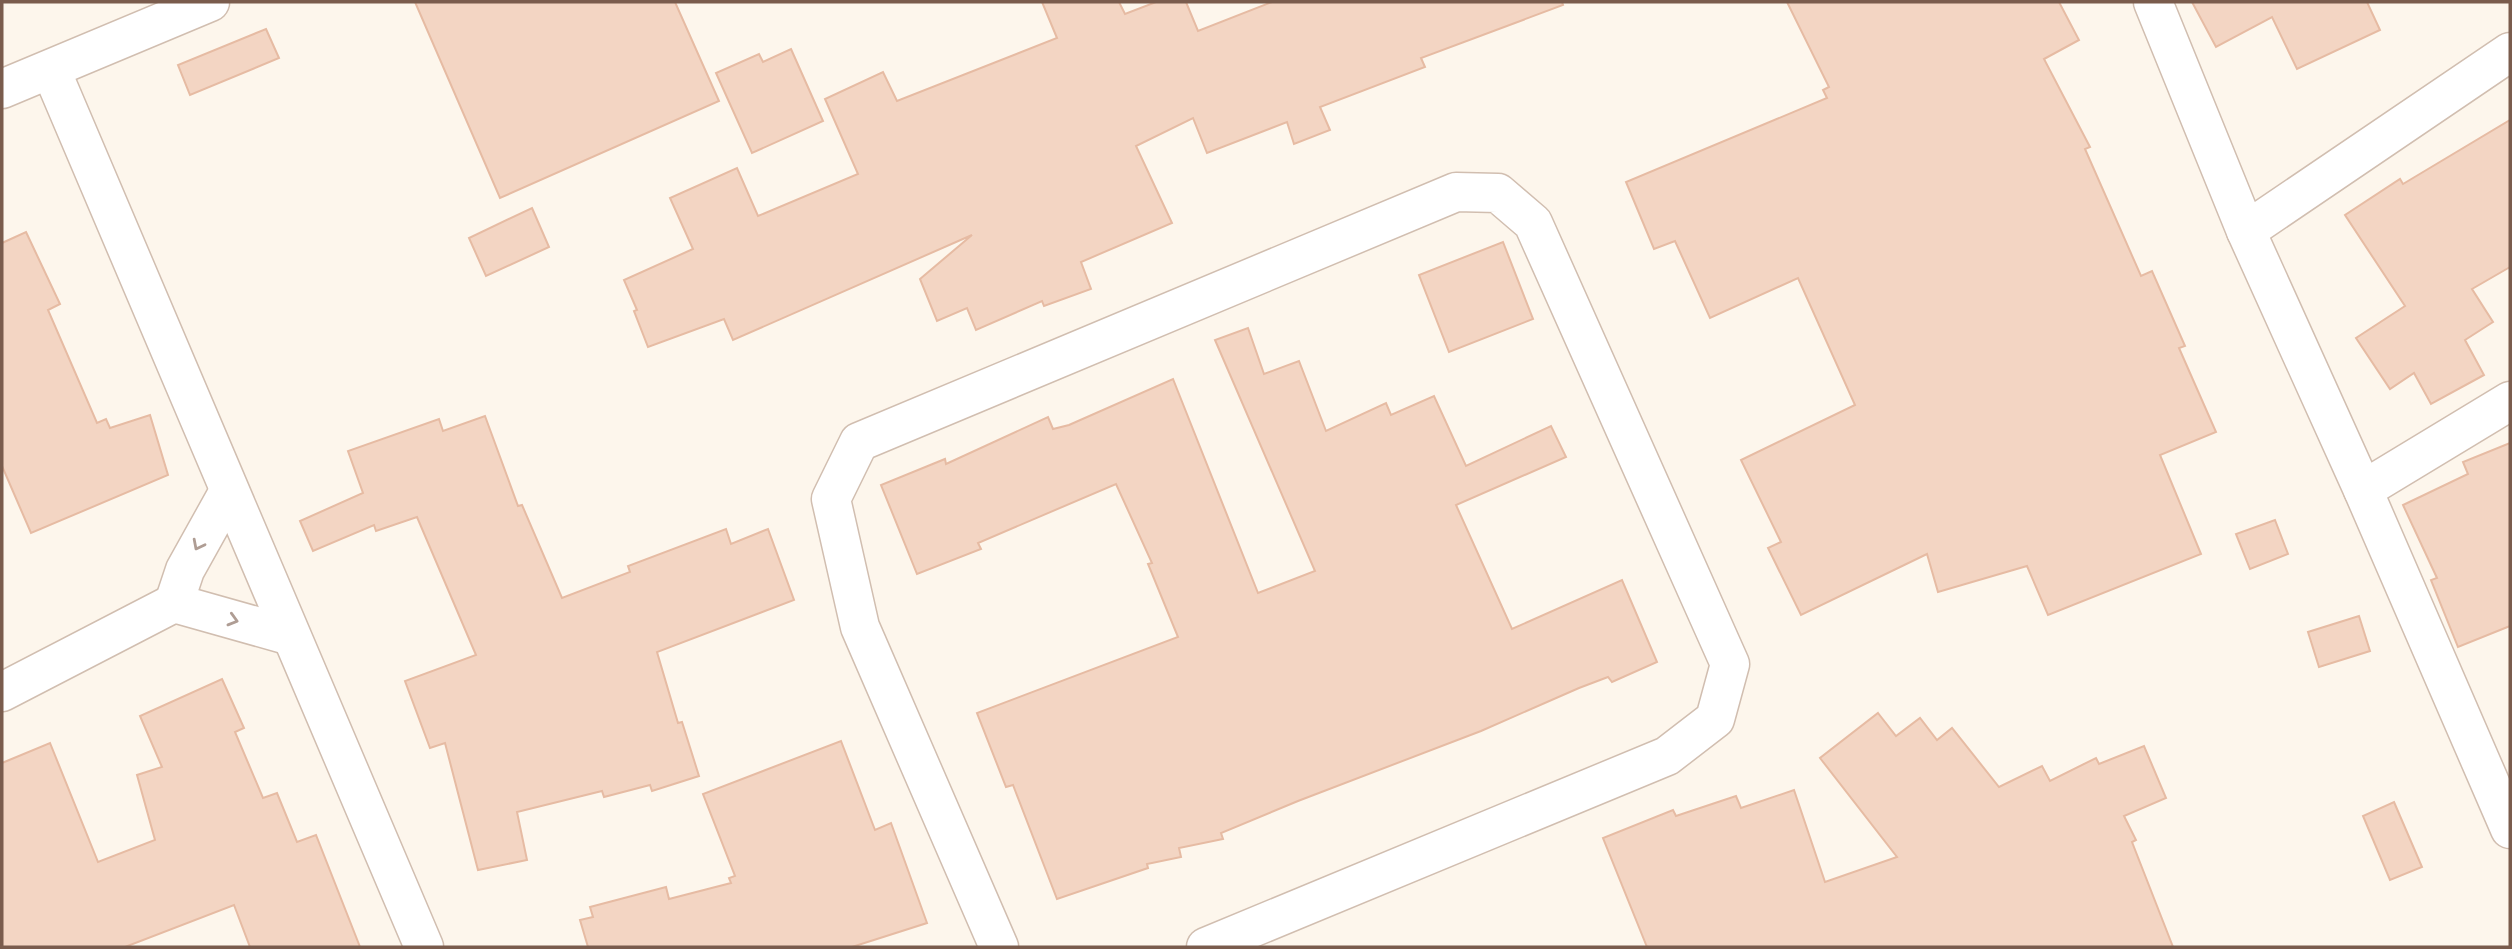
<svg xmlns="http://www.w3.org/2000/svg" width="2512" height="949" font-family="Barlow,sans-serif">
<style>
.building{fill:#f3d5c3;stroke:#e6bba3;stroke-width:2}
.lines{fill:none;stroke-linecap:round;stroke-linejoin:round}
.minor-casing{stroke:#d1beb0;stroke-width:41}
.minor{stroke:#fff;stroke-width:38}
.oneway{stroke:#af9d94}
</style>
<rect width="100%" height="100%" fill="#fdf6ec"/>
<g class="building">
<polygon points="415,2 675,2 719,101 500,198"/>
<polygon points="1042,2 1119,2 1125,14 1156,2 1186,2 1198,31 1272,2 1562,2 1563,5 1421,58 1425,67 1320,107 1330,130 1294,144 1287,122 1207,153 1193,118 1136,146 1172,223 1081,262 1091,289 1044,306 1042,301 976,330 967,308 937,321 920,279 972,235 733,340 724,319 648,347 634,311 637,310 624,280 693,249 670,198 737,168 758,216 858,174 825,99 883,72 897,101 1057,38"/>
<polygon points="1787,2 2059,2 2079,40 2044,59 2090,147 2085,149 2141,276 2152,271 2185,346 2179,348 2216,432 2160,455 2201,554 2048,615 2027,566 1938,592 1927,554 1801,615 1768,548 1781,542 1741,460 1855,405 1798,278 1710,318 1675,241 1654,249 1626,182 1827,98 1823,90 1829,87"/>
<polygon points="2192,2 2367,2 2380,30 2297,69 2272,17 2216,47"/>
<polygon points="266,29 279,58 190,95 178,65"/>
<polygon points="791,49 823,121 752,153 716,73 759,54 763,62"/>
<polygon points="2510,120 2510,267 2472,289 2493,322 2465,340 2484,375 2431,404 2414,373 2390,389 2356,338 2405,306 2345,215 2400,179 2403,184"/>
<polygon points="532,208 549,247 486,276 469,238"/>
<polygon points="26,232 60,304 48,310 97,423 106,419 110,428 150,415 168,475 31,533 2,466 2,243"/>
<polygon points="1503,242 1533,319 1449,352 1419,275"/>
<polygon points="1248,328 1264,374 1299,361 1326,431 1386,403 1391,415 1434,396 1466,466 1551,426 1566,457 1456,505 1512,629 1622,580 1657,662 1612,682 1608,677 1579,688 1481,731 1298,801 1221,833 1223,839 1179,848 1181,857 1147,864 1148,868 1057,899 1013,785 1006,787 977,713 1178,637 1148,564 1152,563 1116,484 978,543 981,549 917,574 881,485 945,459 946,464 1048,417 1053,429 1069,425 1173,379 1258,593 1315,571 1215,340"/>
<polygon points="485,416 518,506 522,505 562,598 630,572 628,566 726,529 731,544 768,529 794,600 657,652 678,723 682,722 699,776 652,791 650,785 604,797 602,791 517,812 527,860 478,870 445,743 430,748 405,681 476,655 417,517 376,531 374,525 313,551 300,521 363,493 348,451 439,419 443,431"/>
<polygon points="2510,443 2510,626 2458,647 2431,580 2437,578 2403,505 2468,474 2463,462"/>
<polygon points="2275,520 2288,554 2250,569 2236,534"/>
<polygon points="2359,616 2370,651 2319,667 2308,632"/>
<polygon points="222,679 244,728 235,732 263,798 277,793 297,842 316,835 360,947 250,947 234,905 125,947 2,947 2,763 50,743 98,862 155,840 137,775 162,767 140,716"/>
<polygon points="1878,713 1896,736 1920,718 1937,740 1952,728 1999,787 2042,766 2050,781 2096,758 2099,764 2144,746 2166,798 2124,816 2136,840 2132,842 2173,947 1647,947 1603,838 1673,810 1676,816 1736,796 1741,808 1794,790 1825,882 1897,857 1820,758"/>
<polygon points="841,741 875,830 891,823 927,923 852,947 588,947 580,920 593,917 590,907 666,887 669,899 731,883 729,878 735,876 703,794"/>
<polygon points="2394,802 2422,867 2390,880 2363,816"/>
</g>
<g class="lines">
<defs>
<g id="minor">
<polyline points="2153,2 2246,231 2363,490 2510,829"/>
<polyline points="51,70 424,947"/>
<polyline points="2,89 210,2"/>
<polyline points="2246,231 2510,52"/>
<polyline points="2363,490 2510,401"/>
<polyline points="174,603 185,570 229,491"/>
<polyline points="2,692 174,603 291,636"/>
<polyline points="999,947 860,627 831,499 859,442 1456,192 1498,193 1533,223 1730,664 1715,719 1667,756 1206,947"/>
</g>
</defs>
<use href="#minor" class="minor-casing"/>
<use href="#minor" class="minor"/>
</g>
<defs><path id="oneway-chevron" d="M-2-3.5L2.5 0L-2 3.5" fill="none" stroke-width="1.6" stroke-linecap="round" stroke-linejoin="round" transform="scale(1.75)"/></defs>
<g class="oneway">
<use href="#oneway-chevron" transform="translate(198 545) rotate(117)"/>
<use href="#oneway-chevron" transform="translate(233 620) rotate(16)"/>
</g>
<rect width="2512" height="949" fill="none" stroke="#7a5c4d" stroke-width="7"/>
</svg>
